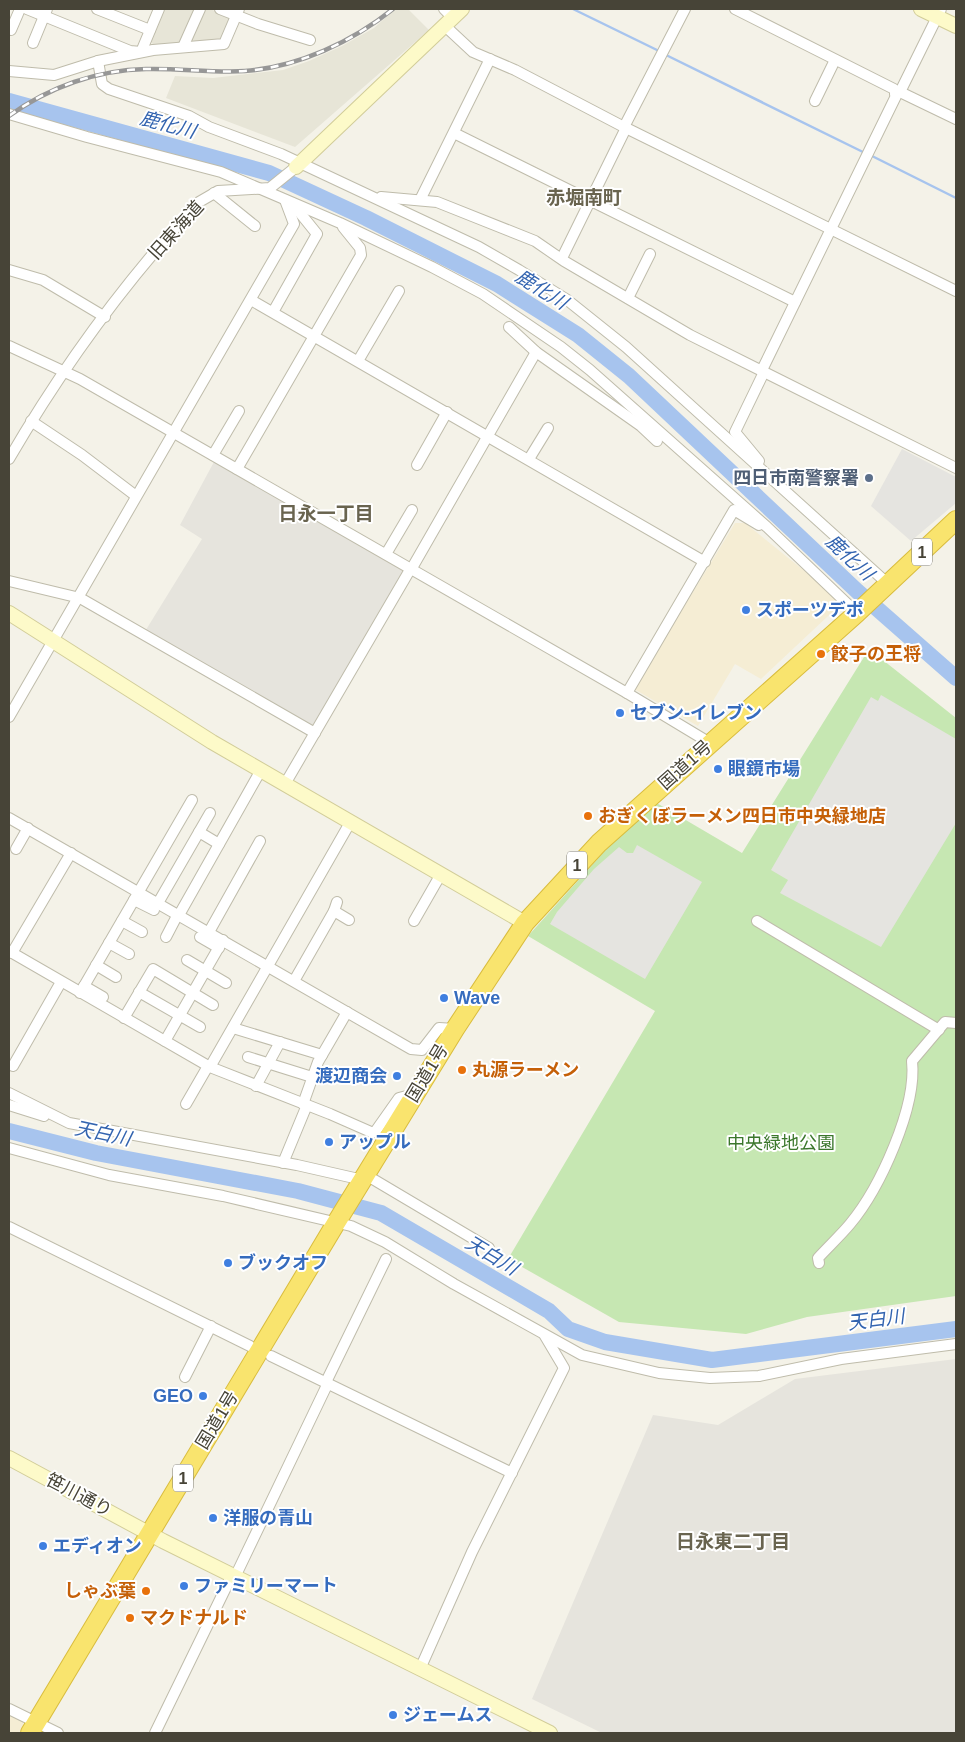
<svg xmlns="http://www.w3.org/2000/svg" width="965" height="1742" font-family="Helvetica,'Noto Sans JP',sans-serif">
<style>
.residential{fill:#e7e5d7}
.commercial{fill:#f5edd4}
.industrial{fill:#e6e4dd}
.green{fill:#c6e7b2}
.parking{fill:#e5e4e0}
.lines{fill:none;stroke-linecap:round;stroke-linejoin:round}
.stream{stroke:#a7c4ee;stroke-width:2.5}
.river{stroke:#a7c4ee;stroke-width:16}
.street-casing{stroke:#bfbcab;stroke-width:12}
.secondary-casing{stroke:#d2cd99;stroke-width:16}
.highway-casing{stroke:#d9bc3d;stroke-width:20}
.street{stroke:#fff;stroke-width:10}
.secondary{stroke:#fdfac9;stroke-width:14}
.highway{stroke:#f9e46e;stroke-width:18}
.rail-casing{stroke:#979797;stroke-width:4.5}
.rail{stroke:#fff;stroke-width:2.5;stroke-dasharray:8;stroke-linecap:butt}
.service-dot{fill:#5c6f8a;stroke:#fff;stroke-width:2}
.shop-dot{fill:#3f7fe0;stroke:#fff;stroke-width:2}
.food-dot{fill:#e8710a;stroke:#fff;stroke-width:2}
.labels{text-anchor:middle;stroke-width:4;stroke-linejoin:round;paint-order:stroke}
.shield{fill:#fff;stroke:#7e7c73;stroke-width:1}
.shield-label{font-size:16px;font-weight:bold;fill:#474437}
.street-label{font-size:18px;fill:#474437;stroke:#fff}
.service-label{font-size:18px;font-weight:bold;fill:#4e5e75;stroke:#fff;text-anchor:end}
.shop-label{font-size:18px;font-weight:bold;fill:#366cbe;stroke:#fff;text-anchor:start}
.food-label{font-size:18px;font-weight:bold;fill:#c56008;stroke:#fff;text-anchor:start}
.park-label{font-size:18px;fill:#3b772c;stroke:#fff}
.water-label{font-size:19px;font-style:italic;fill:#3364b0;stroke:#fff}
.neighbourhood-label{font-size:19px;font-weight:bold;fill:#69644f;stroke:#fff}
</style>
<rect width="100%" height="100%" fill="#f4f2e8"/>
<!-- residential -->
<g class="residential">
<polygon points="164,9 210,9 228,16 230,22 223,38 219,40 154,46 150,40"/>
<polygon points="395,9 408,9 429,30 295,147 166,98 175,76 213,78 283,70 309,61 342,46 374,28"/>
</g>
<!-- commercial -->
<g class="commercial">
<polygon points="735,523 745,523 843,602 761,679 735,664 698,726 634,689"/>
<polygon points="9,1714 23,1721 23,1726 19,1733 9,1733"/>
</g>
<!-- industrial -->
<g class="industrial">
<polygon points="215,460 405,572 314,729 144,633 202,539 180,525"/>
<polygon points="956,1359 956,1733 602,1733 532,1699 653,1415 718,1425 795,1379"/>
</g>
<!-- green -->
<polygon class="green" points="869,649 956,718 956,1296 807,1317 746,1334 619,1322 508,1259 655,1011 528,936 631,822 655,802 742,853"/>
<!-- parking -->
<g class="parking">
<polygon points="902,449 956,477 956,503 911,541 871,506"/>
<polygon points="881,695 956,739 956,823 881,947 780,893 788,880 771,870 871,697 878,701"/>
<polygon points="637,845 702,882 645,979 550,924 557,912 594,869 619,847 627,853 633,853"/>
</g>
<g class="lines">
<!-- stream -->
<g class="stream">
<polyline points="573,9 659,51"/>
<polyline points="664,54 865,153"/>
<polyline points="870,155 956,198"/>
</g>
<!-- river -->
<g class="river">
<polyline points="9,101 269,173 366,218 497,284 578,335 629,376 857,591 956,678"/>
<polyline points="9,1131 96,1153 298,1191 381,1213 549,1311 568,1329 605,1342 712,1360 956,1329"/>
</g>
<defs>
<g id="street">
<polyline points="27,9 130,51 141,52 159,9"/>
<polyline points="97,9 150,30"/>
<polyline points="220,9 258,24 310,40"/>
<polyline points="444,9 452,17"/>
<polyline points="735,9 894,89 896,96 762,370"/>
<polyline points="444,25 473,52 515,70 624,127 956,291"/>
<polyline points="11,30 20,9"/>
<polyline points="33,43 47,9"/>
<polyline points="183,47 200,9"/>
<polyline points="98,61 153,50 224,44 239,9"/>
<polyline points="9,71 54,75 98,61 102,84 109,89 189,116 209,127 281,154 479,247 519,270 566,299 626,347 887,583"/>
<polyline points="900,92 956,119"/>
<polyline points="895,94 900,92 941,9"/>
<polyline points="815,101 835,60"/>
<polyline points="9,114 87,137 221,172 340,223 432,267 483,294 561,347 590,370 767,527 857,613"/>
<polyline points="624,127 685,9"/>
<polyline points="454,133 795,302"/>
<polyline points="214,193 255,226"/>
<polyline points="381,197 437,202 535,241 564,261 690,335 956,468"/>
<polyline points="420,200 490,59"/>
<polyline points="562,258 626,128"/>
<polyline points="9,270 43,280 105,317"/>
<polyline points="628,298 650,254"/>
<polyline points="251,300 705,562"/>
<polyline points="273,312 317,234 292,203"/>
<polyline points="509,327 536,352 641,426 657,441"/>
<polyline points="9,346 80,379 627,693 710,743"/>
<polyline points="358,361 399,291"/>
<polyline points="31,421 82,455 136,496"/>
<polyline points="213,455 239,411"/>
<path d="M 9,459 C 62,368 127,279 199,202 L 218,191 L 270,188 L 296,167"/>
<polyline points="529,459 548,428"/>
<polyline points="759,461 735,432 764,372"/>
<polyline points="417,465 447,412"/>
<polyline points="237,469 361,255 360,248 343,227"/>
<polyline points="386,554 412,510"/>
<polyline points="412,568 536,352"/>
<polyline points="9,581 80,598 315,733"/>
<polyline points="627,693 734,510 759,525"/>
<polyline points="9,717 294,224 285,200"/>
<polyline points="285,784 411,568"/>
<polyline points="9,818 411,1049 422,1050 439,1028 455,1029"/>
<polyline points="199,832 219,844"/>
<polyline points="16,849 28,828"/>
<polyline points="134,900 154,910"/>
<polyline points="337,902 334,911 349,920"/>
<polyline points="158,903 210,813"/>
<polyline points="179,915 261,770"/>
<polyline points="122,921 142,932"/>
<polyline points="414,921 441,874"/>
<polyline points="757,921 939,1030"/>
<polyline points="209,932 260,841"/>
<polyline points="166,937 178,914"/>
<polyline points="200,937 219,948"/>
<polyline points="109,943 129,954"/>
<polyline points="9,951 210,1067 330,1114 371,1132 375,1132 399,1098 414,1094"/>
<polyline points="12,953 71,853"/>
<polyline points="187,960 226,983"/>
<polyline points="96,965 116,977"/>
<polyline points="294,981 334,911"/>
<polyline points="84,986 103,997"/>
<polyline points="139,992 200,1027"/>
<polyline points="80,993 192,800"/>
<polyline points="124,1018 153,969 213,1005"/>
<polyline points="233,1028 322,1055"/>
<polyline points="165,1041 223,940"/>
<polyline points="248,1057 312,1077"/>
<polyline points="13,1066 61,982"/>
<polyline points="210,1067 351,821"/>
<polyline points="256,1086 280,1042"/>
<polyline points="9,1093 69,1123 297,1165 363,1180"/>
<polyline points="186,1104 208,1066"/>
<polyline points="303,1104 318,1062 347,1012"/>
<polyline points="9,1105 44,1116"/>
<polyline points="9,1148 109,1175 223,1196 351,1226 385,1242 454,1284 582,1355 659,1373 710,1378 759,1376 841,1359 956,1344"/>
<polyline points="283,1163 307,1105"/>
<polyline points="366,1175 489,1248"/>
<polyline points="9,1227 250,1346"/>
<path d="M 819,1263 L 818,1258 C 828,1247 840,1236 850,1224 C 880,1188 917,1107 912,1061 L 945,1022 L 956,1023"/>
<polyline points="271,1356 512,1473"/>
<polyline points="185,1377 211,1326"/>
<polyline points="326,1382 386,1259"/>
<polyline points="235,1577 328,1383"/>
<polyline points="420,1669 472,1552 564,1368 545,1336"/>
<polyline points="9,1709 58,1733"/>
<polyline points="155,1733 232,1575"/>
</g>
<g id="secondary">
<polyline points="921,9 956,26"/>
<polyline points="296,167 462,9"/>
<polyline points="9,613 212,742 525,923"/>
<polyline points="9,1458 163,1541 550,1733"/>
</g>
<polyline id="highway" points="30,1733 336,1223 455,1029 525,923 599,843 857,613 956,520"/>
</defs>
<!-- street casing -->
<use href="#street" class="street-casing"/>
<!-- secondary casing -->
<use href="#secondary" class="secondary-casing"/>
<!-- highway casing -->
<use href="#highway" class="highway-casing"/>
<!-- street -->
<use href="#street" class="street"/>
<!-- secondary -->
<use href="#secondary" class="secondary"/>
<!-- highway -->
<use href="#highway" class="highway"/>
<defs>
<path id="rail" d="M 9,116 C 49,87 97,70 146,69 C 179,68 212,73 245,71 C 298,67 352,42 393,9"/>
</defs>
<!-- rail casing -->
<use href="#rail" class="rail-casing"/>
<!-- rail -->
<use href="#rail" class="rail"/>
</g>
<!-- markers -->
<circle class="service-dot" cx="869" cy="478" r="5"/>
<g class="shop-dot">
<circle cx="746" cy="610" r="5"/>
<circle cx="620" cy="713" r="5"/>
<circle cx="718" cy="769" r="5"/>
<circle cx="444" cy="998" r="5"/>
<circle cx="397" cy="1076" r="5"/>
<circle cx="329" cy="1142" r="5"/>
<circle cx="228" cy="1263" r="5"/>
<circle cx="203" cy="1396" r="5"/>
<circle cx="213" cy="1518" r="5"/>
<circle cx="43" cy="1546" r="5"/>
<circle cx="184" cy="1586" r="5"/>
<circle cx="393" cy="1715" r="5"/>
</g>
<g class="food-dot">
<circle cx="821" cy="654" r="5"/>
<circle cx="588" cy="816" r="5"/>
<circle cx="462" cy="1070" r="5"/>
<circle cx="146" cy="1591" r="5"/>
<circle cx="130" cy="1618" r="5"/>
</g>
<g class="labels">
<!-- shield labels -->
<g class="shield">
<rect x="912" y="538.5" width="20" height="27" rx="4"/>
<rect x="567" y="851.5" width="20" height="27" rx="4"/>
<rect x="173" y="1464.5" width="20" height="27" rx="4"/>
</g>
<g class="shield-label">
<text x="922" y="558">1</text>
<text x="577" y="871">1</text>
<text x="183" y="1484">1</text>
</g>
<!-- street labels -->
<g class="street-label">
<text transform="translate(176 230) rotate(-48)" y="6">旧東海道</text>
<text transform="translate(685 765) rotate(-42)" y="6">国道1号</text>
<text transform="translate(427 1073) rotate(-59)" y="6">国道1号</text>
<text transform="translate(217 1420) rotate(-59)" y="6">国道1号</text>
<text transform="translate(79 1495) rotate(28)" y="6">笹川通り</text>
</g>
<!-- service labels -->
<g class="service-label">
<text x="859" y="484">四日市南警察署</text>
</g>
<!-- shop labels -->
<g class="shop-label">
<text x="756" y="616">スポーツデポ</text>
<text x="630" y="719">セブン-イレブン</text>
<text x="728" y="775">眼鏡市場</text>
<text x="454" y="1004">Wave</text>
<text x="387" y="1082" text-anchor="end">渡辺商会</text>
<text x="339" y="1148">アップル</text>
<text x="238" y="1269">ブックオフ</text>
<text x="193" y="1402" text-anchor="end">GEO</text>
<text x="223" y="1524">洋服の青山</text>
<text x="53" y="1552">エディオン</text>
<text x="194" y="1592">ファミリーマート</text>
<text x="403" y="1721">ジェームス</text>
</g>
<!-- food labels -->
<g class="food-label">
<text x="831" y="660">餃子の王将</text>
<text x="598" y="822">おぎくぼラーメン四日市中央緑地店</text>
<text x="472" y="1076">丸源ラーメン</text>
<text x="136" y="1597" text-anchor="end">しゃぶ葉</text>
<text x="140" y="1624">マクドナルド</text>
</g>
<!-- park labels -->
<g class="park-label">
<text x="781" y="1149">中央緑地公園</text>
</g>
<!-- water labels -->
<g class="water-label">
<text transform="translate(168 124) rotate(15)" y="7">鹿化川</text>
<text transform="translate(542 289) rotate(32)" y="7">鹿化川</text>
<text transform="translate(850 557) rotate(43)" y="7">鹿化川</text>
<text transform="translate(103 1133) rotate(12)" y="7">天白川</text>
<text transform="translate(492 1255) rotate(31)" y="7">天白川</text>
<text transform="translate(876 1319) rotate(-7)" y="7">天白川</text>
</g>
<!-- neighbourhood labels -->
<g class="neighbourhood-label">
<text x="584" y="204">赤堀南町</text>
<text x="326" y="520">日永一丁目</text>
<text x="733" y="1548">日永東二丁目</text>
</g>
</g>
<!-- border -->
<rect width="965" height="1742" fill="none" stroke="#474437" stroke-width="20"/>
</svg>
